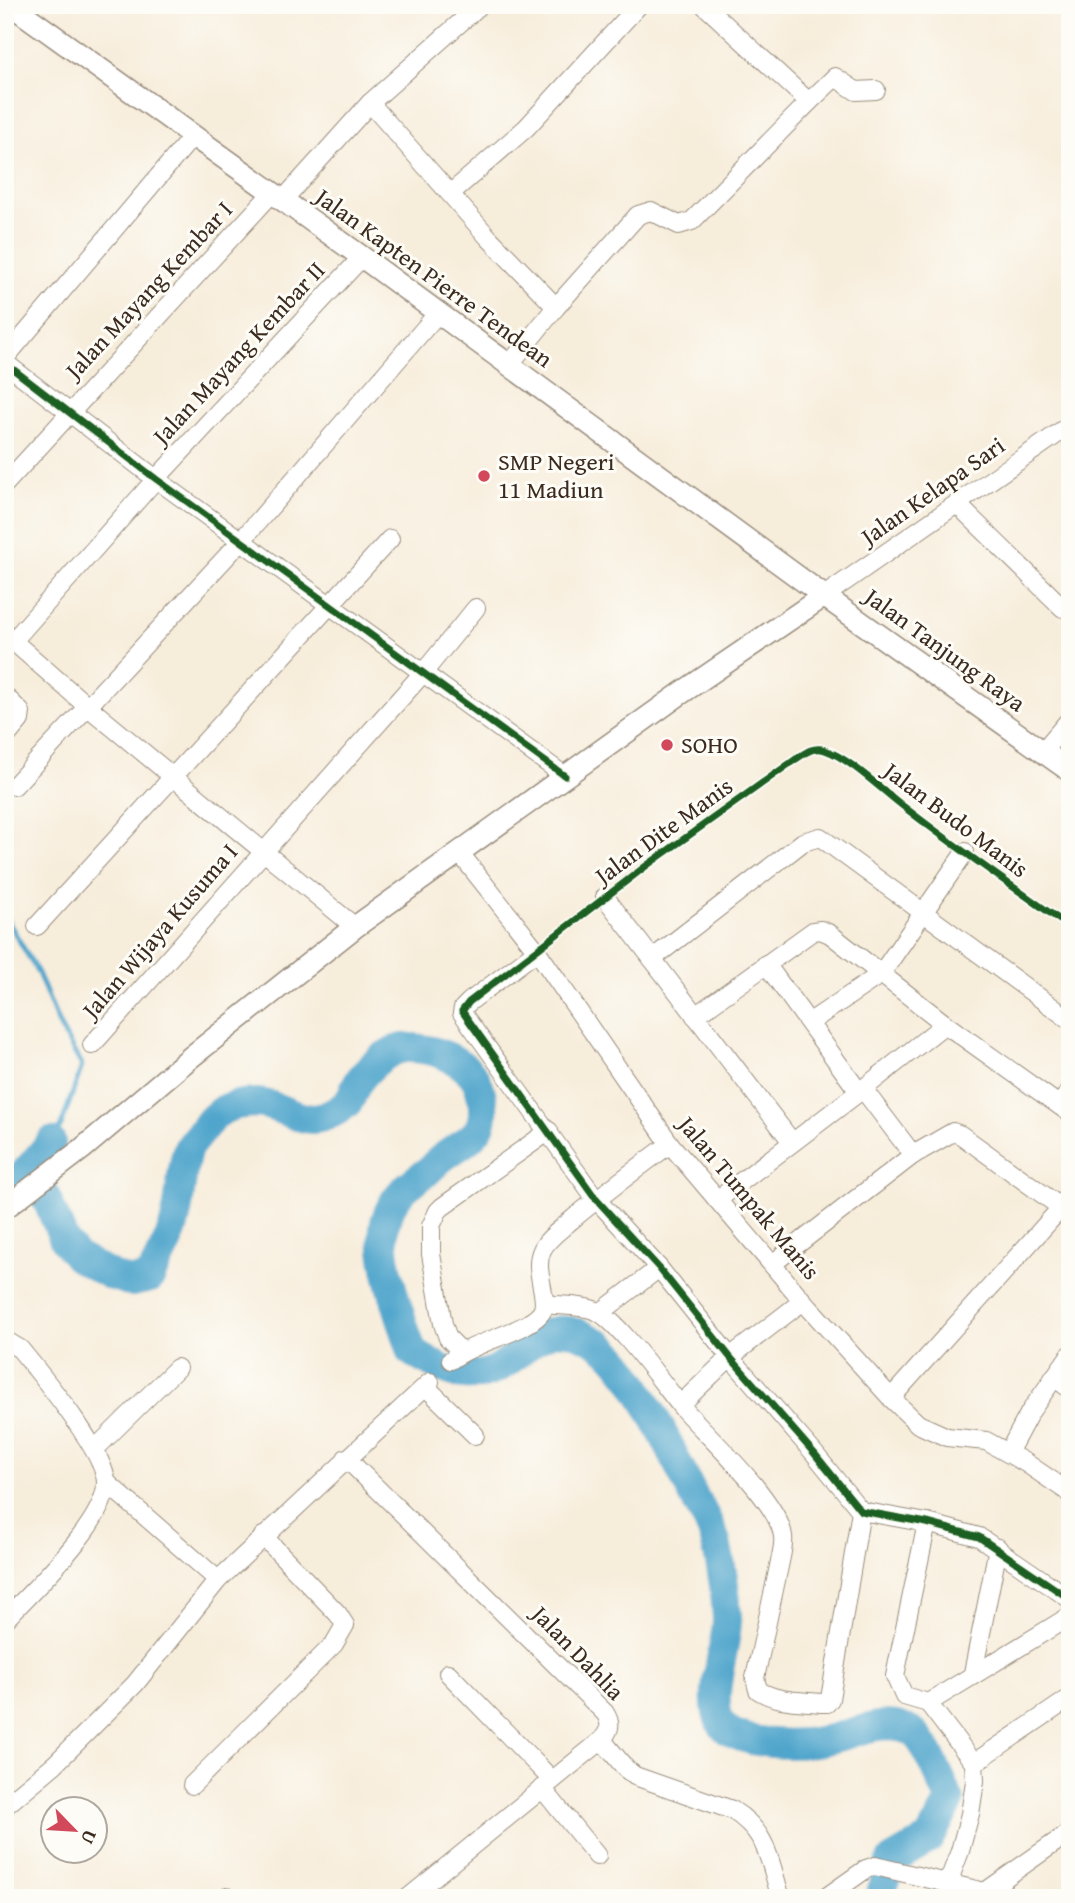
<svg xmlns="http://www.w3.org/2000/svg" width="1075" height="1903" font-family="'Gentium Book Plus',serif">
<style>
.lines{fill:none;stroke-linecap:round;stroke-linejoin:round}
.stream{stroke:#50a5cc;stroke-width:5}
.river{stroke:#50a5cc;stroke-width:30}
.minor-casing{stroke:#998c7c;stroke-width:20}
.major-casing{stroke:#998c7c;stroke-width:24}
.minor{stroke:#fff;stroke-width:18}
.major{stroke:#fff;stroke-width:21}
.cycleway-casing{stroke:#fdfcf7;stroke-width:11}
.cycleway{stroke:#1b5e20;stroke-width:7}
.poi-dot{fill:#d1495b;stroke:#fdfcf7;stroke-width:2.5}
.labels{text-anchor:middle;stroke-width:6;stroke-linejoin:round;paint-order:stroke}
.street-label{font-size:24px;fill:#3b2a1e;stroke:#fdfcf7}
.poi-label{font-size:24px;fill:#3b2a1e;stroke:#fdfcf7;text-anchor:start}
</style>
<rect width="100%" height="100%" fill="#fdfcf7"/>
<filter id="ink" filterUnits="userSpaceOnUse"><feTurbulence type="fractalNoise" baseFrequency=".0143" numOctaves="2"/><feDisplacementMap in="SourceGraphic" scale="14" xChannelSelector="R" yChannelSelector="G"/><feConvolveMatrix kernelMatrix="1 2 1 2 8 2 1 2 1" color-interpolation-filters="sRGB"/></filter>
<filter id="wash" filterUnits="userSpaceOnUse"><feTurbulence type="fractalNoise" baseFrequency=".00686" numOctaves="4" result="noise"/><feDisplacementMap in="SourceGraphic" scale="28" xChannelSelector="R" yChannelSelector="G"/><feGaussianBlur stdDeviation="1.57" result="paint"/><feColorMatrix in="noise" values="0 0 0 0 0 0 0 0 0 0 0 0 0 0 0 0 0 1.4 0 .05"/><feComposite in="paint" operator="in"/></filter>
<g filter="url(#wash)">
<rect width="100%" height="100%" fill="#f7eddb"/>
<g class="lines">
<!-- stream -->
<polyline class="stream" points="5,916 38,973 60,1027 82,1066 61,1126 51,1142"/>
<!-- river -->
<path class="river" d="M 51,1142 L 24,1174 L 41,1186 L 65,1242 L 77,1257 L 112,1276 L 132,1282 L 150,1278 C 157,1261 169,1243 174,1225 C 181,1201 180,1175 187,1151 C 189,1145 195,1139 199,1134 C 217,1110 226,1104 256,1103 C 274,1103 292,1118 312,1119 C 324,1119 341,1110 349,1101 C 353,1095 354,1087 358,1082 C 368,1068 387,1050 404,1048 C 428,1047 451,1055 468,1070 C 476,1077 480,1087 482,1098 C 489,1135 467,1139 442,1158 C 437,1162 432,1167 427,1172 C 407,1186 394,1194 386,1219 C 375,1252 402,1318 412,1352 C 429,1362 445,1373 465,1375 C 524,1381 531,1298 601,1345 C 635,1367 673,1455 692,1493 C 699,1507 711,1524 715,1540 C 721,1563 726,1595 727,1618 C 728,1645 706,1699 721,1723 C 728,1734 741,1737 752,1740 C 777,1745 801,1745 826,1740 C 854,1735 884,1715 912,1732 C 926,1741 943,1784 950,1801 L 929,1839 L 891,1861 L 882,1890 L 883,1898"/>
</g>
</g>
<g filter="url(#ink)">
<g class="lines">
<defs>
<g id="minor">
<polyline points="809,102 835,77 856,91 876,90"/>
<polyline points="370,103 488,237 556,307"/>
<polyline points="451,193 526,128 639,5"/>
<polyline points="283,200 370,103 480,5"/>
<polyline points="5,358 192,137"/>
<polyline points="5,363 156,479 565,776"/>
<polyline points="509,365 556,307 638,215 651,211 679,225 692,221 809,102 704,5"/>
<polyline points="5,484 272,193"/>
<polyline points="958,505 1063,608"/>
<polyline points="824,596 1070,425"/>
<polyline points="6,635 87,706 355,927"/>
<polyline points="13,641 156,479 362,257"/>
<polyline points="5,696 21,712 20,720 5,738"/>
<polyline points="1043,751 1070,719"/>
<polyline points="14,786 241,541 438,313"/>
<polyline points="459,852 537,951 670,1144 803,1301 891,1398 918,1424 947,1437 986,1441 1026,1463 1070,1493"/>
<polyline points="605,897 792,1142"/>
<polyline points="37,926 390,539"/>
<polyline points="537,951 469,1002 463,1008 462,1013 596,1199 659,1268 730,1357 814,1453 861,1511 927,1523 979,1537 1070,1599"/>
<polyline points="652,959 803,842 820,837 1070,1020"/>
<polyline points="766,964 859,1092"/>
<polyline points="695,1016 813,931 821,930 830,934 945,1024 1070,1113"/>
<polyline points="810,1022 881,974 965,852"/>
<polyline points="92,1045 423,673 476,608"/>
<polyline points="863,1089 913,1155"/>
<polyline points="1059,1105 1070,1091"/>
<polyline points="717,1200 863,1089 945,1024"/>
<polyline points="772,1264 913,1155 953,1132 961,1135 1070,1214"/>
<path d="M 803,1301 L 730,1357 L 680,1405 C 705,1434 778,1500 783,1536 C 784,1543 782,1551 781,1557 L 755,1678 L 758,1690 C 776,1702 801,1701 821,1703 L 827,1703 L 830,1699 L 861,1511"/>
<path d="M 544,1304 C 560,1306 579,1305 594,1310 C 616,1317 664,1386 682,1407"/>
<polyline points="600,1313 659,1268"/>
<path d="M 5,1340 L 20,1349 C 41,1375 106,1452 106,1483 C 106,1523 32,1590 5,1620"/>
<polyline points="462,1352 448,1338 443,1324 431,1254 431,1226 438,1211 442,1207 549,1131"/>
<path d="M 451,1360 C 475,1341 525,1333 541,1313 C 551,1300 532,1271 542,1250 C 547,1239 559,1231 568,1223 C 601,1195 635,1170 670,1144"/>
<polyline points="1054,1377 1070,1389"/>
<polyline points="426,1387 475,1435"/>
<polyline points="891,1398 1060,1209"/>
<polyline points="95,1449 177,1368"/>
<polyline points="1008,1453 1030,1412 1070,1355"/>
<path d="M 346,1458 L 605,1713 C 612,1724 610,1730 602,1740 L 408,1898"/>
<polyline points="106,1482 218,1580"/>
<polyline points="927,1523 895,1676 904,1696 928,1703 974,1763 975,1781 970,1814 960,1851 948,1883"/>
<polyline points="448,1673 552,1780"/>
<polyline points="973,1673 998,1548"/>
<polyline points="928,1703 1070,1616"/>
<path d="M 602,1740 L 626,1769 L 635,1776 L 732,1810 C 768,1832 769,1860 781,1898"/>
<polyline points="974,1763 1070,1698"/>
<polyline points="192,1785 334,1644 345,1625 338,1614 263,1536"/>
<polyline points="542,1788 597,1856"/>
<polyline points="5,1806 55,1764 135,1684 218,1580 430,1382"/>
<polyline points="226,1898 227,1897"/>
<polyline points="825,1898 866,1869 875,1866 985,1892 1070,1832"/>
</g>
<g id="major">
<polyline points="11,5 362,257 824,596 1070,771"/>
<polyline points="5,1208 82,1149 191,1057 355,927 680,694 824,596"/>
</g>
</defs>
<!-- minor casing -->
<use href="#minor" class="minor-casing"/>
<!-- major casing -->
<use href="#major" class="major-casing"/>
<!-- minor -->
<use href="#minor" class="minor"/>
<!-- major -->
<use href="#major" class="major"/>
<defs>
<g id="cycleway">
<polyline points="5,363 156,479 565,776"/>
<path d="M 1070,927 C 1016,889 961,851 908,810 C 885,793 851,759 825,750 C 813,746 805,753 796,759 L 646,866 L 469,1002 L 462,1011 L 596,1199 L 659,1268 L 730,1357 L 814,1453 L 861,1511 L 927,1523 L 979,1537 L 1070,1599"/>
</g>
</defs>
<!-- cycleway casing -->
<use href="#cycleway" class="cycleway-casing"/>
<!-- cycleway -->
<use href="#cycleway" class="cycleway"/>
</g>
</g>
<!-- markers -->
<g class="poi-dot">
<circle cx="484" cy="476" r="7"/>
<circle cx="667" cy="745" r="7"/>
</g>
<g class="labels">
<!-- street labels -->
<g class="street-label">
<text transform="translate(434 278) rotate(36)" y="8">Jalan Kapten Pierre Tendean</text>
<text transform="translate(149 290) rotate(-47)" y="8">Jalan Mayang Kembar I</text>
<text transform="translate(239 353) rotate(-47)" y="8">Jalan Mayang Kembar II</text>
<text transform="translate(933 491) rotate(-35)" y="8">Jalan Kelapa Sari</text>
<text transform="translate(945 650) rotate(36)" y="8">Jalan Tanjung Raya</text>
<text transform="translate(956 820) rotate(37)" y="8">Jalan Budo Manis</text>
<text transform="translate(664 831) rotate(-36)" y="8">Jalan Dite Manis</text>
<text transform="translate(160 931) rotate(-49)" y="8">Jalan Wijaya Kusuma I</text>
<text transform="translate(749 1198) rotate(50)" y="8">Jalan Tumpak Manis</text>
<text transform="translate(578 1653) rotate(46)" y="8">Jalan Dahlia</text>
</g>
<!-- poi labels -->
<g class="poi-label">
<text x="498" y="470">SMP Negeri<tspan x="498" dy="28">11 Madiun</tspan></text>
<text x="681" y="753">SOHO</text>
</g>
</g>
<!-- margin -->
<rect width="1075" height="1903" fill="none" stroke="#fdfcf7" stroke-width="28"/>
<!-- north arrow -->
<g transform="translate(74 1830) rotate(115)"><circle r="33" fill="#fdfcf7" stroke="#afa8a0" stroke-width="2"/>
<path d="M0-5L12 26L0 18L-12 26Z" fill="#d1495b"/>
<text y="-10" font-size="19" font-weight="bold" text-anchor="middle" fill="#3b2a1e">U</text>
</g>
</svg>
